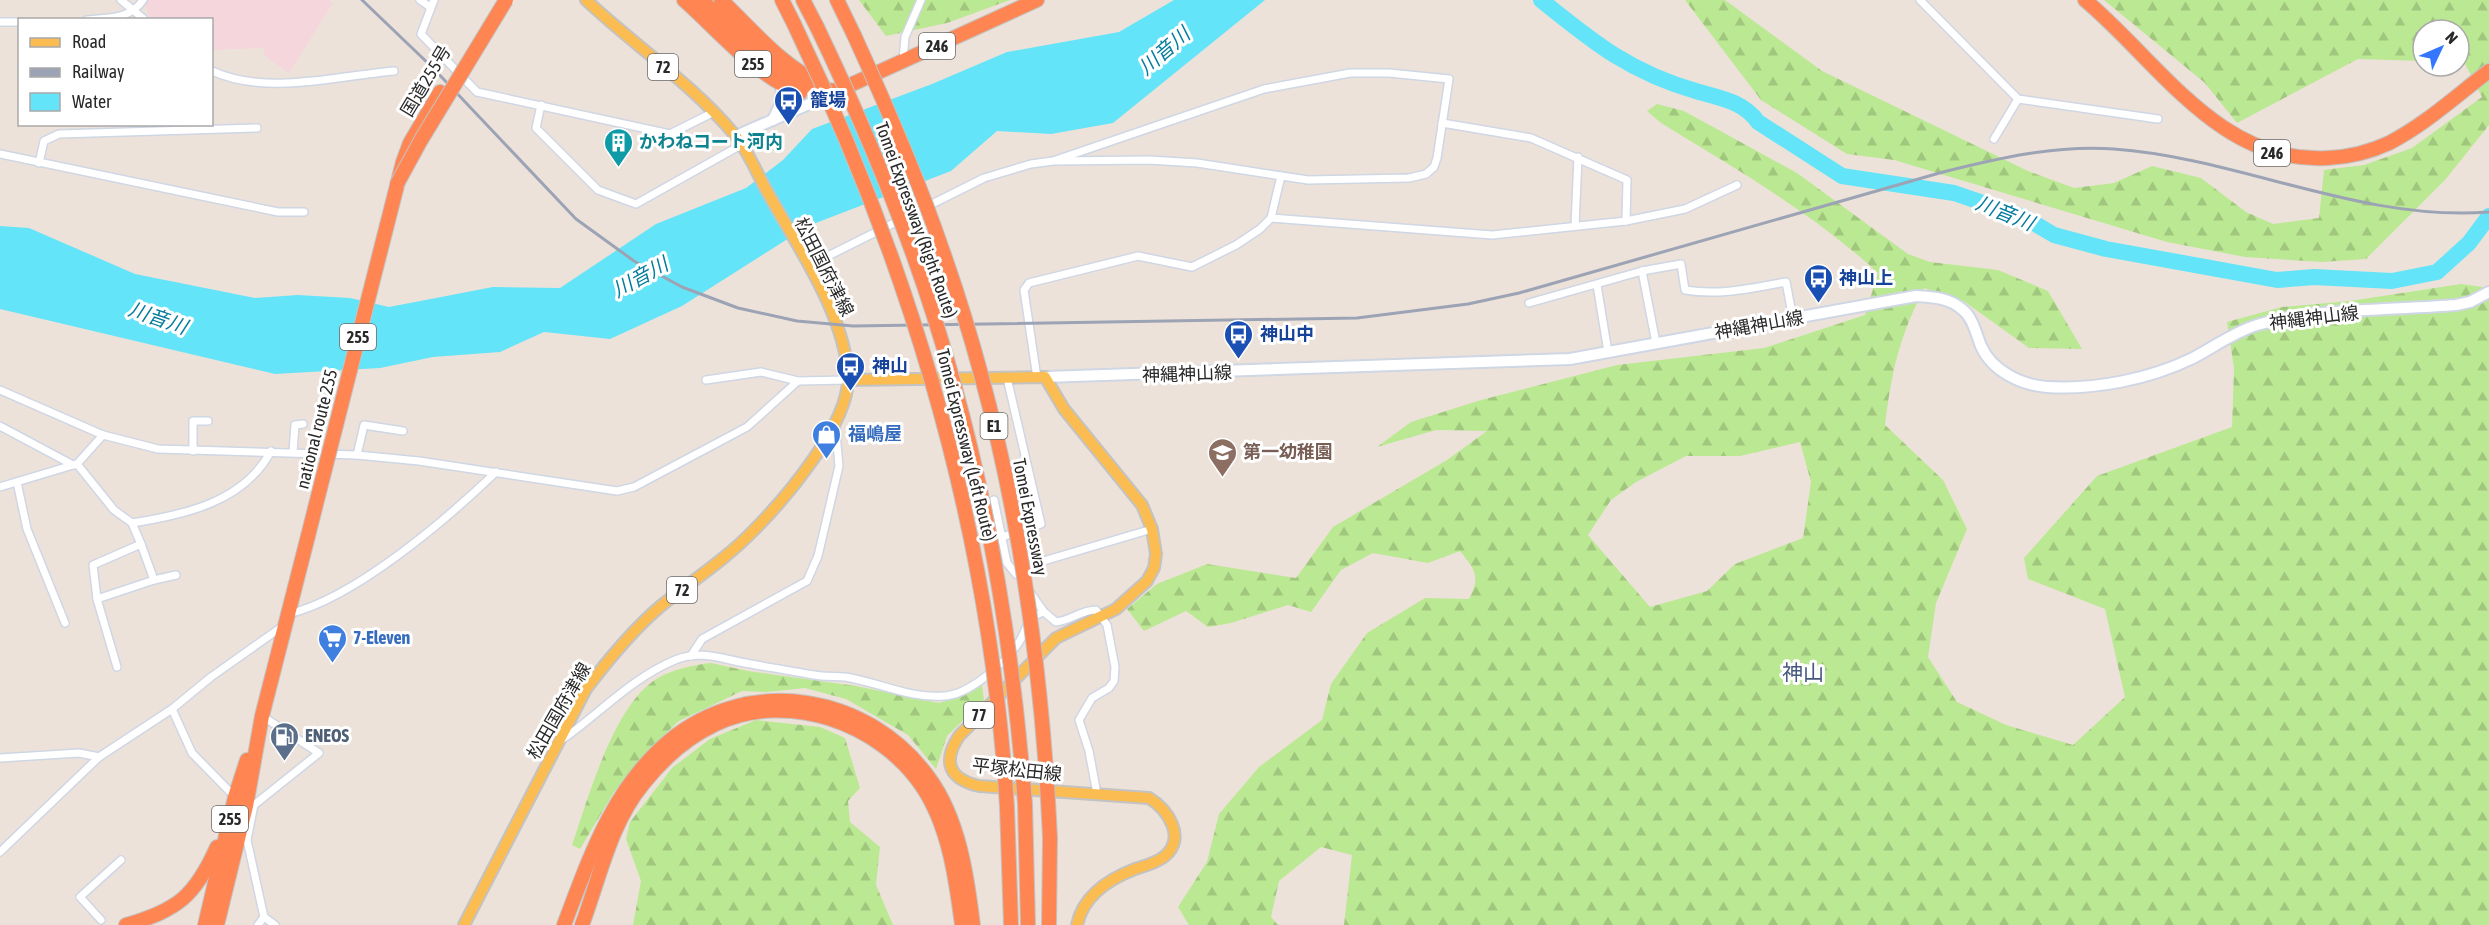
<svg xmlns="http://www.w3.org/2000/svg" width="2489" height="925" font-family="'Asap Condensed','Noto Sans JP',sans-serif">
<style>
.medical{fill:#f5d6dc}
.forest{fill:url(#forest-firs);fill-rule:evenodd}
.water{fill:#64e4f8}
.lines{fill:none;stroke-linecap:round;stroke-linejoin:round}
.river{stroke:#64e4f8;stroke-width:16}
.street-casing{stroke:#cfd6e4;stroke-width:10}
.secondary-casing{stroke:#cfd6e4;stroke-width:14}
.primary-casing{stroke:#c3c3c3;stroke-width:14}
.highway-casing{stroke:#c3c3c3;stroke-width:16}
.street{stroke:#fff;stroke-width:7}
.secondary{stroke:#fff;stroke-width:10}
.primary{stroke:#fbbc51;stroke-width:10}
.highway{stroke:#ff8653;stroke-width:14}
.rail{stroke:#9ca3b5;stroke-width:3}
.highway-bridge-casing{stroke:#c3c3c3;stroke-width:16;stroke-linecap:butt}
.highway-bridge{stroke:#ff8653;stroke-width:14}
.labels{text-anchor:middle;stroke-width:6;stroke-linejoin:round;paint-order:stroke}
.shield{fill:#fff;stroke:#696969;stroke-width:1.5}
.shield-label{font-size:16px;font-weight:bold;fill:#292929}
.street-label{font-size:18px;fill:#292929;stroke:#fff}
.transit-label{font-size:18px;font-weight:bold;fill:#164399;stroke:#fff;text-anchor:start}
.culture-label{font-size:18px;font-weight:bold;fill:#0d838f;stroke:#fff;text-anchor:start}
.shop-label{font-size:18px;font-weight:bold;fill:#366cbe;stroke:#fff;text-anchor:start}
.education-label{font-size:18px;font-weight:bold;fill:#785e54;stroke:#fff;text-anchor:start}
.service-label{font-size:18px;font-weight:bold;fill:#4e5e75;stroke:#fff;text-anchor:start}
.water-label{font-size:20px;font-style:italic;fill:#047c9d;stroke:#fff}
.quarter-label{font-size:21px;fill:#46587d;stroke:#fff}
</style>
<defs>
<pattern id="forest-firs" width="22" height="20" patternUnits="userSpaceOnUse" patternTransform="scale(1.5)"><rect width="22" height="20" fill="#bbe892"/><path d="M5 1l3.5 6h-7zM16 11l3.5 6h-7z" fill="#a1c77e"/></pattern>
</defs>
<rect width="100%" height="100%" fill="#ede2da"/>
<!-- medical -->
<polygon class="medical" points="148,0 330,0 333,3 289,73 265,56 263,48 212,50 212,20 151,19 145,6"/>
<!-- forest -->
<g class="forest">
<polygon points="859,0 1010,0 947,23 886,36"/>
<polygon points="1685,0 1725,0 1822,71 2028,171 2074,188 2114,183 2152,166 2201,178 2246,212 2273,224 2319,218 2324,170 2364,165 2412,148 2482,97 2464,62 2459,62 2459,30 2423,30 2423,61 2358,59 2237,123 2205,83 2104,0 2489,0 2489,125 2445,180 2366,259 2322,262 2245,257 2167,242 1894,160 1847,154 1761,100"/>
<path d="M 1657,104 L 1684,111 L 1797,173 L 1908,254 L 1930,262 L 1998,270 L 2048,291 L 2082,349 L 2029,348 L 1965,302 L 1924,288 C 1899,339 1892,369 1885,425 L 1943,480 L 1967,529 L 1936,603 L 1928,657 L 1957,702 L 2006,725 L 2073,745 L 2125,697 L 2105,609 L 2028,579 L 2024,558 L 2097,476 L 2232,427 L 2234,368 L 2227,322 L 2282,307 L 2350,301 L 2461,284 L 2489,288 L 2489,925 L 1344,925 L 1352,855 L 1321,847 L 1279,881 L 1271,917 L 1278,925 L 1189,925 L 1178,907 L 1207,862 L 1219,814 L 1259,767 L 1322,720 L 1331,684 L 1367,633 L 1425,598 L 1469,599 C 1481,576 1475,570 1460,551 L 1428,563 L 1373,553 L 1341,570 L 1311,612 L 1288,605 L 1231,623 L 1208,627 L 1186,611 L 1144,631 L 1127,609 L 1157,584 L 1207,564 L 1296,578 L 1333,527 L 1447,460 L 1487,431 L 1436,430 L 1377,447 L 1411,422 L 1481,400 L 1617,365 L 1764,348 L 1865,315 L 1878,273 C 1813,213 1736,169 1661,123 L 1647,111 ZM 1800,442 L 1811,482 L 1803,538 L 1735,564 L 1707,591 L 1650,607 L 1588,535 L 1611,500 L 1636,482 L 1686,456 L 1740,456 Z"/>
<path d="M 711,663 L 748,671 L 856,686 L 939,703 L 970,693 L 982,685 L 984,700 L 947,736 L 936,769 L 908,735 L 846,699 L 805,688 L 767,692 L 742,691 L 679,721 L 651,747 L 614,792 L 580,849 L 572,845 C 588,799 614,703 658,678 C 674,669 693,665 711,663 Z"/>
<polygon points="756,720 820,727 845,738 860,788 848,801 850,822 880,847 876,885 893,925 633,925 641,881 626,839 630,822 672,768 710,739"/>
</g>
<!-- water -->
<polygon class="water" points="1174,0 1265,0 1113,123 1051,134 997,131 951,171 808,226 682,306 610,339 544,332 500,352 433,357 380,368 275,374 0,309 0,226 29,228 135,274 255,298 298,295 350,298 389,307 493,287 560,288 656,224 746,188 783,160 812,129 932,84 1007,52 1119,32"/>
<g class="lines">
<!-- river -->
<path class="river" d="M 1541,0 C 1594,43 1631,73 1699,92 C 1721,98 1744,102 1758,122 L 1842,176 L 1954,193 L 2024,217 L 2054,235 L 2106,249 L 2277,280 L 2314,277 L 2392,281 L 2437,272 L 2469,243 L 2489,216"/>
<defs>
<g id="street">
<polyline points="121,0 145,20"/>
<polyline points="420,0 430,7"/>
<polyline points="434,0 421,34 477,92 670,134 714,112"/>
<polyline points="1920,0 2018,99 2158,119"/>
<path d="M 87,20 C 108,18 131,19 143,0"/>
<polyline points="0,22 20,22"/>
<polyline points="903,60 905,37 921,0"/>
<path d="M 212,71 C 267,96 336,76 394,71"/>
<polyline points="541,105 536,128 598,190 636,204 741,145"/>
<polyline points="1442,123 1531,138 1627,180 1626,221"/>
<polyline points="1994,139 2018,99"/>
<polyline points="0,154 278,212 304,212"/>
<polyline points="39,163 44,141 59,134 257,128"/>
<polyline points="1271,218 1492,235 1626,221 1685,209 1737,185"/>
<polyline points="1575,226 1578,157"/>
<polyline points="808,266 984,178 1031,164 1053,161 1149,160 1197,163 1308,180 1409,178 1426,174 1434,167 1437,158 1449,79 1389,73 1350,73 1264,89 1053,161"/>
<polyline points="1642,271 1656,343"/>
<polyline points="1597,285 1608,352"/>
<path d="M 1529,303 L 1642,271 L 1681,264 L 1685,290 C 1719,296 1752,288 1786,282 L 1793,319"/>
<polyline points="1037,378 1024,290 1029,283 1138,256 1192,267 1236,245 1260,229 1271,218 1281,176"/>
<polyline points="706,380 761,372 798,381"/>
<polyline points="0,390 103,435 158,449 357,455 419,461 617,491 634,487 747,427 798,381 848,380"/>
<path d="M 0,426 L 73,465 L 77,464 L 114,510 L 132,523 C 184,515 244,502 271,451"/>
<polyline points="193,451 193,421 208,421"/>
<polyline points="293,452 295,425 303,424"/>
<polyline points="357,455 364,425 403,431"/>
<polyline points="77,464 103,435"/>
<polyline points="17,482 27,529 65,623"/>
<polyline points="0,487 73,465"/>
<polyline points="994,500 1007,563 1016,574"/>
<polyline points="1002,537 1041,524 1007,378"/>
<polyline points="1013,570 1152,529"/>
<polyline points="154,580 176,575"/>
<polyline points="1030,592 1044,612"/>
<polyline points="97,599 154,580 141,544"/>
<path d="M 288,614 C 354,599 447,519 496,472"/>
<polyline points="691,656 702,639 807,581 818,556 839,466 835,423"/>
<polyline points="117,667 97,599 93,565 141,544 132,523"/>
<polyline points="172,709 192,753 235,797"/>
<path d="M 563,739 C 600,713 632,678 675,660 C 702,649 724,660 751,664 C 772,668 792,671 814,675 C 824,677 835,676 845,677 C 878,682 910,699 944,696 C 968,695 1003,665 1017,645 C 1028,631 1024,618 1044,612 L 1056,622 C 1070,621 1081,610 1096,610 L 1107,625 L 1115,667 L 1114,681 L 1109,688 L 1092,698 L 1079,720 L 1089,751 L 1097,794"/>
<polyline points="0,758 79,753 99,757"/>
<polyline points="254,805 247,840 264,917 275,925"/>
<polyline points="246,806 254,805 319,753 262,716"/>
<polyline points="0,852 99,757 172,709 211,677 283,626"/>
<polyline points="101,920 80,897 121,860"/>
<polyline points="258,925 264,917"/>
</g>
<g id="secondary">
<polyline points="773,120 782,101 781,78"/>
<polyline points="736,136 832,94"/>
<path d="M 1045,377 L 1570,359 L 1916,296 C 1934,297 1950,298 1963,310 C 1973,318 1976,334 1981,346 C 1992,371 2021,385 2047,387 C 2095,390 2150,379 2193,358 C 2214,347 2234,332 2257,325 C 2314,308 2395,310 2456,305 L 2470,302 L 2489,292"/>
</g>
<g id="primary">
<path d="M 848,380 L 1045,377 L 1064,409 L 1142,505 L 1152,529 L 1156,554 L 1154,568 L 1147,581 L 1116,609 L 1056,638 L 959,736 C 942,762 949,779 979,786 L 1149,798 C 1167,809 1187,837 1165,856 C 1158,862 1145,866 1135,869 C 1109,879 1083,896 1077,925"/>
<path d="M 464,925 L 586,689 C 608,660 633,629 662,605 C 692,581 726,559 753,531 C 785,499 848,425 848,379 C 847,317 797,246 768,193 C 757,174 748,150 734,134 C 691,83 634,45 586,0"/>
</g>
<g id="highway">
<path d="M 684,0 C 720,32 755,75 800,93"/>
<polyline points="701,0 794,82 810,88 837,91 1037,0"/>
<path d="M 721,0 C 751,28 783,68 822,84"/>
<polyline points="782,0 794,24"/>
<polyline points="803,0 817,27"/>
<polyline points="837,0 854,35"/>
<path d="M 2085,0 C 2159,62 2220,165 2328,158 C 2349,157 2370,152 2389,143 C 2426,124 2457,95 2489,71"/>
<polyline points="330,449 403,162 410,143 440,92"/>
<polyline points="1025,804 1028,925"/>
<polyline points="1007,807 1011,925"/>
<path d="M 126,925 C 178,910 195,896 217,847"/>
<polyline points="205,925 235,797 247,760"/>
<polyline points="217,925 246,806 262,716 308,536"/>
<path d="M 564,925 C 589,859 612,789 669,741 C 750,674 869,694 929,778 C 959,819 967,876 973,925"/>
<path d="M 582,925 C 600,877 610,824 643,784 C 662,760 688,737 716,724 C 788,690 879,723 922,786 C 949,826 956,879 962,925"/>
<polyline points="1049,925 1050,838"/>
</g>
</defs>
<!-- street casing -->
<use href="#street" class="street-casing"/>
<!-- secondary casing -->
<use href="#secondary" class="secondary-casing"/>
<!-- primary casing -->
<use href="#primary" class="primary-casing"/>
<!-- highway casing -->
<use href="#highway" class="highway-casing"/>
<!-- street -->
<use href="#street" class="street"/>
<!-- secondary -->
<use href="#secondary" class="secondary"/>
<!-- primary -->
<use href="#primary" class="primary"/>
<!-- highway -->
<use href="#highway" class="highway"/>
<!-- rail -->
<path class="rail" d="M 362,0 L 433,68 L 576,219 L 634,261 L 682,287 L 738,308 L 797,321 L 853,326 L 1357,318 L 1468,304 L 1519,293 L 1943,172 C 1999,158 2055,145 2114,149 C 2240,158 2360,222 2489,212"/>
<defs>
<g id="highway-bridge">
<path d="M 794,24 C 912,270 990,534 1007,807"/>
<path d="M 817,27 C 853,102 886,179 914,257 C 977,434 1011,618 1025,804"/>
<path d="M 854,35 C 886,105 917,176 942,249 C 1009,438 1041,638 1050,838"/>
<polyline points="397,184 421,140 506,0"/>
<polyline points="308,536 330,449"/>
</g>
</defs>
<!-- highway-bridge casing -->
<use href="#highway-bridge" class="highway-bridge-casing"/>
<!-- highway-bridge -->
<use href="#highway-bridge" class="highway-bridge"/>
</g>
<!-- icons -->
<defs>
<symbol id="bus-pin" viewBox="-11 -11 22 30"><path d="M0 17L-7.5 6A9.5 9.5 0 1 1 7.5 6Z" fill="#1a4fb4" stroke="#fff"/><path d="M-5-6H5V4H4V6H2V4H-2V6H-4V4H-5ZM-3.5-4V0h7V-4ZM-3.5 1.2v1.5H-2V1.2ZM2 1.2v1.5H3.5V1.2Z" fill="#fff"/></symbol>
<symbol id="building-pin" viewBox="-11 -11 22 30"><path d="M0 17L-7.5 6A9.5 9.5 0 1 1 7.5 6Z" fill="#0f9aa8" stroke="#fff"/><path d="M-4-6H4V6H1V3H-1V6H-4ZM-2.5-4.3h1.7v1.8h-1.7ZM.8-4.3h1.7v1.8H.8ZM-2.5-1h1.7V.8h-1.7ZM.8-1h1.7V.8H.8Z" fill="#fff"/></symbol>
<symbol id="shop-pin" viewBox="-11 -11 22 30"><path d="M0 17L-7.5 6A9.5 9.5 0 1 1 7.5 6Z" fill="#3f7fe0" stroke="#fff"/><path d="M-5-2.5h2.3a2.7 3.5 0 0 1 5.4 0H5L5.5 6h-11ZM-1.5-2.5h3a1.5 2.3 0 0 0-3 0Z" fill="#fff"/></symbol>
<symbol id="school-pin" viewBox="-11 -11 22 30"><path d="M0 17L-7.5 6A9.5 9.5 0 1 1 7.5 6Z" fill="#8d6e63" stroke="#fff"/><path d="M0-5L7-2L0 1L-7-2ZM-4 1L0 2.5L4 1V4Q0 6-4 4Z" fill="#fff"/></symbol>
<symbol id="supermarket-pin" viewBox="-11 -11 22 30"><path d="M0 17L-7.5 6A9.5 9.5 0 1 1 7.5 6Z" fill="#3f7fe0" stroke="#fff"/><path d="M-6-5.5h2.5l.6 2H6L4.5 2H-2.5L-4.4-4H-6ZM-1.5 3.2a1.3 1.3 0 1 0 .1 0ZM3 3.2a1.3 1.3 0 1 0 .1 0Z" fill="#fff"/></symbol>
<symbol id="fuel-pin" viewBox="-11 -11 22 30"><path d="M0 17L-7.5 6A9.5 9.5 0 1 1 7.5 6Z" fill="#5c6f8a" stroke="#fff"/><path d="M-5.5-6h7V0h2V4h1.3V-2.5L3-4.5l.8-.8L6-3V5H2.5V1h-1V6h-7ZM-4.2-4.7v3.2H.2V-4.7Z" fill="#fff"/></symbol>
</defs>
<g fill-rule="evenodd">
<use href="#bus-pin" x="772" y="84" width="33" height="45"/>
<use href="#building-pin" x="602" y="126" width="33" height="45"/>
<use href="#bus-pin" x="1802" y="262" width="33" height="45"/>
<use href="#bus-pin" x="1222" y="318" width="33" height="45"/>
<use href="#bus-pin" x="834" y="350" width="33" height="45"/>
<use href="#shop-pin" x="810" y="418" width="33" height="45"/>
<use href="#school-pin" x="1206" y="436" width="33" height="45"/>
<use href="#supermarket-pin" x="316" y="622" width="33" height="45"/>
<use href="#fuel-pin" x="268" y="720" width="33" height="45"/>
</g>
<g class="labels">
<!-- shield labels -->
<g class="shield">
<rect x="919" y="33" width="36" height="26" rx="4.5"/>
<rect x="735" y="51" width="36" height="26" rx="4.5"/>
<rect x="648" y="54" width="30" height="26" rx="4.5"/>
<rect x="2254" y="140" width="36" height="26" rx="4.5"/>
<rect x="340" y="324" width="36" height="26" rx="4.5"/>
<rect x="980.5" y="413" width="27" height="26" rx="4.5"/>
<rect x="667" y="577" width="30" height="26" rx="4.5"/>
<rect x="964" y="702" width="30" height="26" rx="4.5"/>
<rect x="212" y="806" width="36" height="26" rx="4.5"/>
</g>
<g class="shield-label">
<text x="937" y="52">246</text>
<text x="753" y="70">255</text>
<text x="663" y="73">72</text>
<text x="2272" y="159">246</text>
<text x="358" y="343">255</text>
<text x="994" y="432">E1</text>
<text x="682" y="596">72</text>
<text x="979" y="721">77</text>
<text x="230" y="825">255</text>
</g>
<!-- street labels -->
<g class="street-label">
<text transform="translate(426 81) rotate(-59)" y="6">国道255号</text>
<text transform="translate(916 220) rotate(70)" y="6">Tomei Expressway (Right Route)</text>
<text transform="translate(824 267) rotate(63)" y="6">松田国府津線</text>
<text transform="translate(2314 318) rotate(-7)" y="6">神縄神山線</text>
<text transform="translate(1759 325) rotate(-10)" y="6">神縄神山線</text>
<text transform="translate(1187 374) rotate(-2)" y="6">神縄神山線</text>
<text transform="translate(317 429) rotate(-76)" y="6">national route 255</text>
<text transform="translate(966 445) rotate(76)" y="6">Tomei Expressway (Left Route)</text>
<text transform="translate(1030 517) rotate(79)" y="6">Tomei Expressway</text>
<text transform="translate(559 711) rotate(-60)" y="6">松田国府津線</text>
<text transform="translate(1017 770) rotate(6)" y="6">平塚松田線</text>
</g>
<!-- transit labels -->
<g class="transit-label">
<text x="810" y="106">籠場</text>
<text x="1839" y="284">神山上</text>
<text x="1260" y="340">神山中</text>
<text x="872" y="372">神山</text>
</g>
<!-- culture labels -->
<g class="culture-label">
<text x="639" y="148">かわねコート河内</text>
</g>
<!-- shop labels -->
<g class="shop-label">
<text x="848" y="440">福嶋屋</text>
<text x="353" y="644">7-Eleven</text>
</g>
<!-- education labels -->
<g class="education-label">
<text x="1243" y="458">第一幼稚園</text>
</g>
<!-- service labels -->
<g class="service-label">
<text x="305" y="742">ENEOS</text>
</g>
<!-- water labels -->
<g class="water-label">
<text transform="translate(1164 51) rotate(-41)" y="7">川音川</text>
<text transform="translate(2005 213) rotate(22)" y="7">川音川</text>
<text transform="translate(640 277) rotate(-29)" y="7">川音川</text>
<text transform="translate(158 318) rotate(19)" y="7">川音川</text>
</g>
<!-- quarter labels -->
<g class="quarter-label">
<text x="1803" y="680">神山</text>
</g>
</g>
<!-- legend -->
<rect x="18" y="18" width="195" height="108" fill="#ffffff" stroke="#a9a9a9" stroke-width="1.5"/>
<rect x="30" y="38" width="30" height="9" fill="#fbbc51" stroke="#a9a9a9" stroke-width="1.5"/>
<text x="72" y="48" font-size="18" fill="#292929">Road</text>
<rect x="30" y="68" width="30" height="9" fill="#9ca3b5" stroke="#a9a9a9" stroke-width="1.5"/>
<text x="72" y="78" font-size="18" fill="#292929">Railway</text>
<rect x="30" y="93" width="30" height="18" fill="#64e4f8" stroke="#a9a9a9" stroke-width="1.5"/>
<text x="72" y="108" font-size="18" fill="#292929">Water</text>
<!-- north arrow -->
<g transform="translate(2441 48) rotate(46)"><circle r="28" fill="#ffffff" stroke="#a9a9a9" stroke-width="1.5"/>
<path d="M0-4.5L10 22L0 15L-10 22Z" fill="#3576ff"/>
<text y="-9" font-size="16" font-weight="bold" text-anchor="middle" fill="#292929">N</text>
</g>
</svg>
